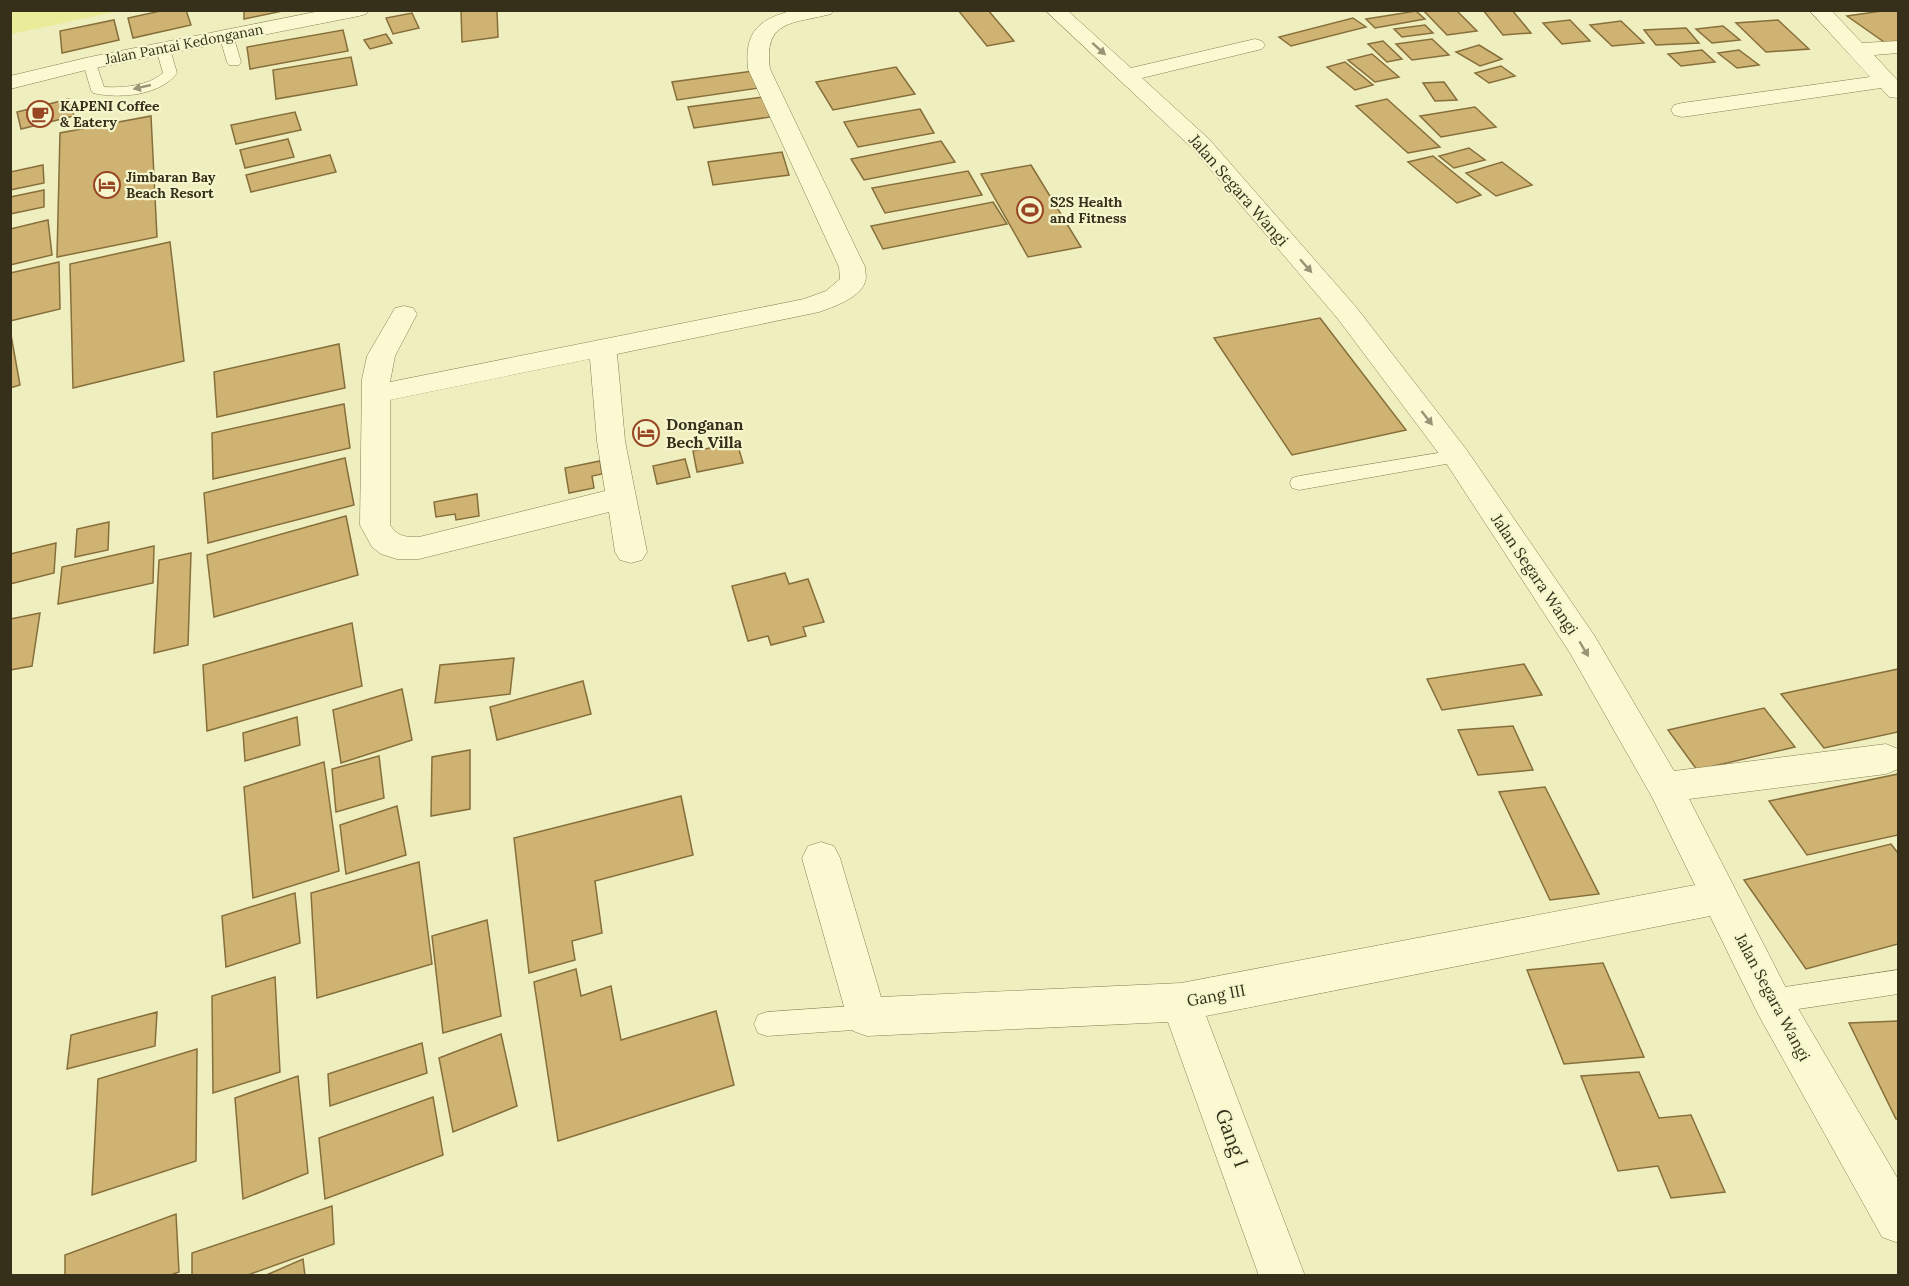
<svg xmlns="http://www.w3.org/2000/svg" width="1909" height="1286" font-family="Lora,serif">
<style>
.sand{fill:#ebec99}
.building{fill:#ceb372;stroke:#876f3b;stroke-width:1.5}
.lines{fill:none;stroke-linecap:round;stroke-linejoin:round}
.lane-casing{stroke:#877e56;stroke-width:1}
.street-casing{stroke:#877e56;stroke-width:1}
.lane{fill:#faf9d1;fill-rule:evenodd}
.street{fill:#faf9d1;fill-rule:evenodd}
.oneway{fill:#989476}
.labels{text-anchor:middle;stroke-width:4.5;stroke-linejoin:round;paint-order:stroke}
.far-street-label{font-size:14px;fill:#36301b;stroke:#f6f6cd}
.far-poi-label{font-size:14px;font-weight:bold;fill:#36301b;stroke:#f6f6cd;text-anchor:start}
.street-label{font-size:16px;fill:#36301b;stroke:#f6f6cd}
.poi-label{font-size:16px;font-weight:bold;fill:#36301b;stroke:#f6f6cd;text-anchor:start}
.near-street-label{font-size:20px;fill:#36301b;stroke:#f6f6cd}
</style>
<rect width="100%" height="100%" fill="#efeebe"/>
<!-- sand -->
<polygon class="sand" points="11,10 120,10 120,11 11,34"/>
<!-- building -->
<g class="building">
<polygon points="165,10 186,10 191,25 133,38 128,18"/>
<polygon points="244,10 287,10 244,19"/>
<polygon points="461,10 497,10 498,37 462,42"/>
<polygon points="958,10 988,10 1014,41 987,46"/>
<polygon points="1423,10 1456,10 1477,31 1447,35"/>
<polygon points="1483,10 1512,10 1531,33 1503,35"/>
<polygon points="1889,10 1898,10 1898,43 1887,44 1847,16"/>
<polygon points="1416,11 1425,19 1375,28 1366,19"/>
<polygon points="412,13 419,28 393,34 386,18"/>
<polygon points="1353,18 1366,27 1291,46 1279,37"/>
<polygon points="114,20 119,40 62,53 60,31"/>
<polygon points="1570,20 1590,41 1562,44 1543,23"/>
<polygon points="1778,20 1809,49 1766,52 1736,23"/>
<polygon points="1621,21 1644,43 1612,46 1590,25"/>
<polygon points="1425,25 1433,33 1402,37 1394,29"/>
<polygon points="1723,26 1740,40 1712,43 1696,29"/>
<polygon points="1686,28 1699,43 1656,45 1644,30"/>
<polygon points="343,30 348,51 250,69 247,47"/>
<polygon points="386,34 392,43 370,49 364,40"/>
<polygon points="1432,39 1449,55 1412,60 1396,44"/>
<polygon points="1383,41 1402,59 1387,62 1368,44"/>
<polygon points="1479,45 1502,59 1480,66 1456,52"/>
<polygon points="1702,50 1715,62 1681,66 1668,54"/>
<polygon points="1739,50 1759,65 1737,68 1718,53"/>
<polygon points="1372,54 1399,77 1375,82 1348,60"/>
<polygon points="351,57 357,85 276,99 273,70"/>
<polygon points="1345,62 1373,85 1355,90 1327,67"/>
<polygon points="1501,66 1515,76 1489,83 1475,73"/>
<polygon points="896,67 915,94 833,110 816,82"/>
<polygon points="753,71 759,88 677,100 672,82"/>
<polygon points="1444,82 1457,100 1435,101 1423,83"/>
<polygon points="763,97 770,117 694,128 688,107"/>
<polygon points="69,99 74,116 21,129 17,112"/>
<polygon points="1387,99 1440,147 1408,153 1356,106"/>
<polygon points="1475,107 1496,127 1441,137 1420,116"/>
<polygon points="920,109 934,133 858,147 844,122"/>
<polygon points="295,112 301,130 236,144 231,125"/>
<polygon points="151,116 157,237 57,257 60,133"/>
<polygon points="288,139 294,157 245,168 240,150"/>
<polygon points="941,141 955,162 864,180 851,159"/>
<polygon points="1469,148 1485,160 1454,168 1439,156"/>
<polygon points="782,152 789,175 713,185 708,162"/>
<polygon points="330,155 336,172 251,192 246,175"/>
<polygon points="1433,156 1481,195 1457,203 1408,162"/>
<polygon points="1502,162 1532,185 1496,196 1466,173"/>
<polygon points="43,165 44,183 10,190 10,172"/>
<polygon points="1031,165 1081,247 1028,257 981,174"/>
<polygon points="968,171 982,195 885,213 872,188"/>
<polygon points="44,190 44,207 10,214 10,197"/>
<polygon points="993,202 1007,224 883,249 871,226"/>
<polygon points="48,220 52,255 10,265 10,229"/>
<polygon points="170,242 184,361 73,388 70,264"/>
<polygon points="59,262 60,309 10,321 10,273"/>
<polygon points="1320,318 1406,430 1292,455 1214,338"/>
<polygon points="11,335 20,385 10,388 10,335"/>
<polygon points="339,344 345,388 217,417 214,372"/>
<polygon points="344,404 350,448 213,479 212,433"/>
<polygon points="737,443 743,463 697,472 693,451"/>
<polygon points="345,458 354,505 208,543 204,493"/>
<polygon points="685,459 690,477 657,484 653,466"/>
<polygon points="600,461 602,474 592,476 594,488 569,493 565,468"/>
<polygon points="477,494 479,516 456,520 455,514 436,517 434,502"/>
<polygon points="346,516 358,575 214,617 207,555"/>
<polygon points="109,522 108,550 75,557 77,529"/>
<polygon points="56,543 54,573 10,584 10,554"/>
<polygon points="154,546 153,583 58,604 62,567"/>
<polygon points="191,553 188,645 154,653 159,560"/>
<polygon points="785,573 789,584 808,579 824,622 803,627 806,636 771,645 768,636 748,641 732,586"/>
<polygon points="40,613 32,666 10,670 10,619"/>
<polygon points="352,623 362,686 207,731 203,665"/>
<polygon points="514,658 510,694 435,703 440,665"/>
<polygon points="1524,664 1542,695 1442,710 1427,679"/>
<polygon points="1898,669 1898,732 1824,748 1781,694"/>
<polygon points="583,681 591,714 497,740 490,707"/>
<polygon points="402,689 412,740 341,763 333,710"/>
<polygon points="1764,708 1795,747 1697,770 1668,730"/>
<polygon points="297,717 300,745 245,761 243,733"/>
<polygon points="1513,726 1533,770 1478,775 1458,730"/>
<polygon points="470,750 470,809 431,816 432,757"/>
<polygon points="379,756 384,798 336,812 332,769"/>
<polygon points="324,762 339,871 253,898 244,787"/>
<polygon points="1898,774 1898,835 1807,855 1769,801"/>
<polygon points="1545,787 1599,894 1550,900 1499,792"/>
<polygon points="681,796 693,855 595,881 602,933 572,941 575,960 529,973 514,838"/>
<polygon points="397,806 406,855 346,874 340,825"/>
<polygon points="1891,844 1898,853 1898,944 1806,969 1744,880"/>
<polygon points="419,862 432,964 317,998 311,893"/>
<polygon points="295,893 300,943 226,967 222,916"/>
<polygon points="487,920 501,1016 443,1033 432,936"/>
<polygon points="1603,963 1644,1057 1564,1064 1527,970"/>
<polygon points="576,969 581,996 611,986 621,1040 716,1011 734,1085 558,1141 534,982"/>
<polygon points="275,977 280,1072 213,1093 212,996"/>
<polygon points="157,1012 155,1046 67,1069 71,1035"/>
<polygon points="1898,1021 1898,1119 1896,1119 1849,1023"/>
<polygon points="501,1034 517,1106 453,1132 439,1058"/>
<polygon points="422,1043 427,1073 330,1106 328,1074"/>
<polygon points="197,1049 196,1161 92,1195 98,1079"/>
<polygon points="1639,1072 1659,1118 1691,1115 1725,1192 1671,1198 1658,1166 1618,1171 1581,1076"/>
<polygon points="298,1076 308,1173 243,1199 235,1098"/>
<polygon points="433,1097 443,1155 325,1199 319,1138"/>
<polygon points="332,1206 334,1244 245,1276 192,1276 192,1253"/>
<polygon points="176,1214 179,1272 168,1276 65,1276 65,1255"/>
<polygon points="303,1259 305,1276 264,1276"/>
</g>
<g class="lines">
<defs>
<g id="lane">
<polygon points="226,31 233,35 241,62 239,65 229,65 227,62 219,35"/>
<path d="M 163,45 L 170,49 L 177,73 C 160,96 118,99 93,93 L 91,90 L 83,63 L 85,60 L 95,60 L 104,87 C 124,88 148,86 163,73 L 156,49 Z"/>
<polygon points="1456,450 1463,451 1465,456 1463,461 1299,490 1292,488 1290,483 1292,478 1299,476"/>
<polygon points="1898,970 1898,994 1772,1013 1763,1010 1759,1001 1763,992 1772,989"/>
<polygon points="867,1005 876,1008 880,1017 876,1026 867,1029 767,1036 758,1033 754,1024 758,1015 767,1012"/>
</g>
<g id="street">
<polygon points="325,10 369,10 366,14 359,16 90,69 10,89 10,76 90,57"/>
<path d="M 794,10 L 834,10 L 831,14 C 793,24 763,19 770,69 L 865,267 C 865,271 867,278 865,282 C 860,298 833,307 819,312 L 617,354 L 625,441 L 647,552 L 642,560 L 631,563 L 620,560 L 615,552 L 609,512 L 419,559 L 397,559 L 381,554 L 372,547 L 360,525 L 362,379 L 367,356 L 395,308 L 404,306 L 413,308 L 417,314 L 395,356 L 390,382 L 804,299 L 826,291 L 840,279 L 839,267 L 748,69 C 744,31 759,19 794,10 ZM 590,359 L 597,441 L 605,491 L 419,537 C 405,537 398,537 390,525 L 390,400 Z"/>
<polygon points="1045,10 1067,10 1131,68 1255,39 1262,41 1265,45 1262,49 1142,78 1209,139 1356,307 1466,449 1594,635 1674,771 1886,744 1898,749 1898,769 1886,774 1689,799 1786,988 1898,1179 1898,1243 1882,1237 1758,1014 1710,916 1206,1016 1305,1276 1259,1276 1168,1022 867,1036 853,1031 847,1017 802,858 808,846 821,842 834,846 840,858 881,997 1181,983 1695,885 1652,797 1570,653 1446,463 1338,319 1193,149"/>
<polygon points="1809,10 1831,10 1862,43 1898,41 1898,53 1874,55 1898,81 1898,98 1889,97 1881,88 1682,117 1674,115 1671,110 1674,105 1682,103 1870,77"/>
</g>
</defs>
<!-- lane casing -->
<use href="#lane" class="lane-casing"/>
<!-- street casing -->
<use href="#street" class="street-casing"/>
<!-- lane -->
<use href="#lane" class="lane"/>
<!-- street -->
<use href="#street" class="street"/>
</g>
<!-- one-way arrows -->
<defs><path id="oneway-solid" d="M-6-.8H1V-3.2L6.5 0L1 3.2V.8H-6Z" transform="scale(1.5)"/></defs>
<g class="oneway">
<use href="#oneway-solid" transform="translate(1099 49) rotate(42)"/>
<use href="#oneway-solid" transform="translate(142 87) rotate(167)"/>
<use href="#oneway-solid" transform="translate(1306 266) rotate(49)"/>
<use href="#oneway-solid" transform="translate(1427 418) rotate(52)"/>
<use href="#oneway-solid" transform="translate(1584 649) rotate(59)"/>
</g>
<!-- icons -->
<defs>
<symbol id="cafe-ring" viewBox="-11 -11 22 22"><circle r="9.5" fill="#f6f6cd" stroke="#984524" stroke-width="1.5"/><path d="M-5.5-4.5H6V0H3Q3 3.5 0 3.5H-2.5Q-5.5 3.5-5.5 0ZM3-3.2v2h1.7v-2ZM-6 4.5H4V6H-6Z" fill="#984524"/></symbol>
<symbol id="hotel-ring" viewBox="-11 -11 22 22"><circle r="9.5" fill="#f6f6cd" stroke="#984524" stroke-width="1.5"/><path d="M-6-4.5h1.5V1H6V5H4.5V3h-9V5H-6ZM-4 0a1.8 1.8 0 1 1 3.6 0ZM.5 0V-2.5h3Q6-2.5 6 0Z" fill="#984524"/></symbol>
<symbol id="stadium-ring" viewBox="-11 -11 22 22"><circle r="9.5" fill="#f6f6cd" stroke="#984524" stroke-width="1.5"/><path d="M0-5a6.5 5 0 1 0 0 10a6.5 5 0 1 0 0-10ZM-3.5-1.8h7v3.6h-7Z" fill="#984524"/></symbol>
</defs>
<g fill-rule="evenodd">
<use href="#cafe-ring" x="25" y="99" width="30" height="30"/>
<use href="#hotel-ring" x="92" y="170" width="30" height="30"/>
<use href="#stadium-ring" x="1015" y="195" width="30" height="30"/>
<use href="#hotel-ring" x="631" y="418" width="30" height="30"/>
</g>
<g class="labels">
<!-- far-street labels -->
<g class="far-street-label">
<text transform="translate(184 44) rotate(-11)" y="5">Jalan Pantai Kedonganan</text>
</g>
<!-- far-poi labels -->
<g class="far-poi-label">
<text x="60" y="111">KAPENI Coffee<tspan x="60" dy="16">&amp; Eatery</tspan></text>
<text x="126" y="182">Jimbaran Bay<tspan x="126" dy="16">Beach Resort</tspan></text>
<text x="1050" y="207">S2S Health<tspan x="1050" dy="16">and Fitness</tspan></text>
</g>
<!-- street labels -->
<g class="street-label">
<text transform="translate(1239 190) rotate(49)" y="6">Jalan Segara Wangi</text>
<text transform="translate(1535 574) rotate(56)" y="6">Jalan Segara Wangi</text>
<text transform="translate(1216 995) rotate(-11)" y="6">Gang III</text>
<text transform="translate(1773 997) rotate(62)" y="6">Jalan Segara Wangi</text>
</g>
<!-- poi labels -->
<g class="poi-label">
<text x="666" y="430">Donganan<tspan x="666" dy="18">Bech Villa</tspan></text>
</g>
<!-- near-street labels -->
<g class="near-street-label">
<text transform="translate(1232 1138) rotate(70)" y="7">Gang I</text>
</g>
</g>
<!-- border -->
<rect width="1909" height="1286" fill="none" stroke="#36301b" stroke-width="24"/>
</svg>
